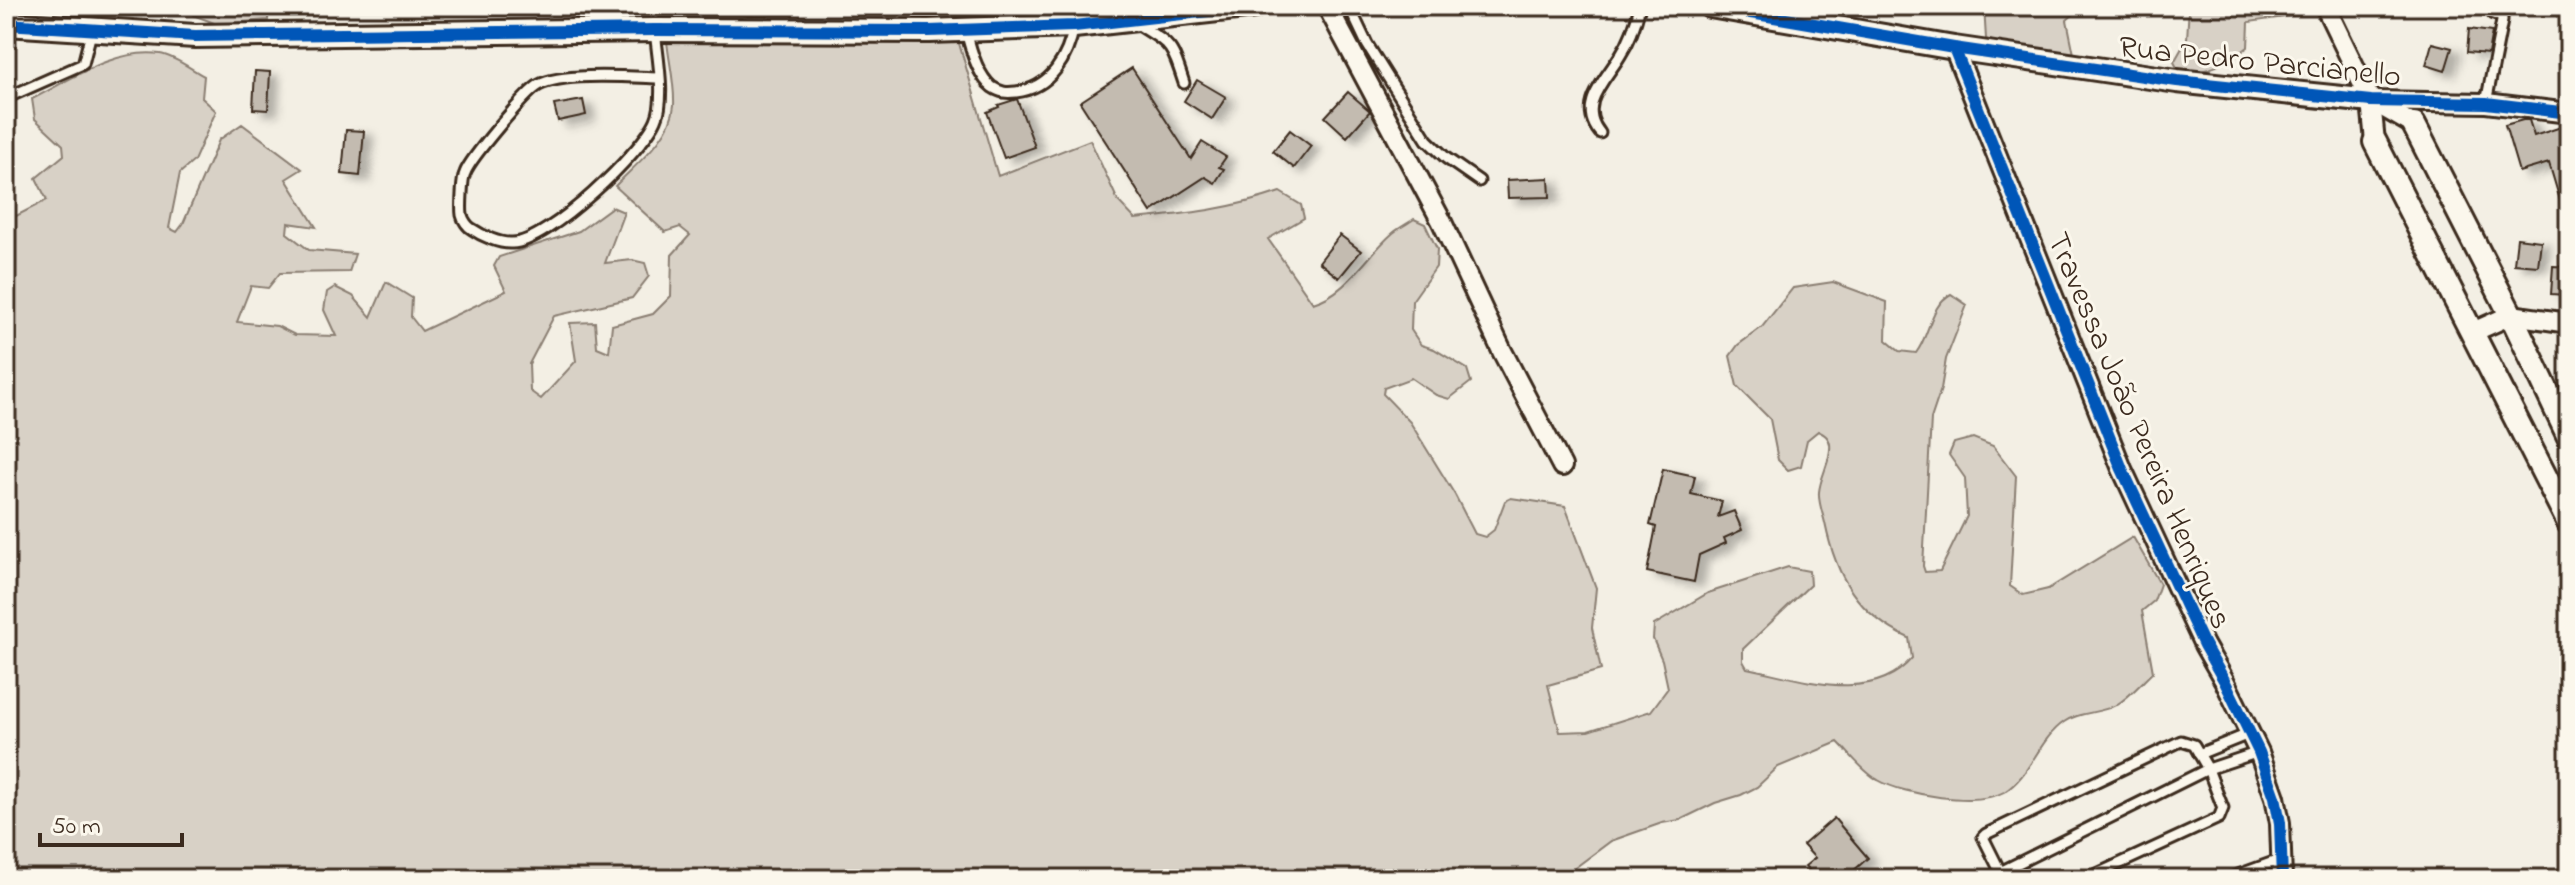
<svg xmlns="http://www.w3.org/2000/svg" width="2575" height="885" font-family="'Indie Flower',sans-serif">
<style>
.green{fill:#d8d1c6;stroke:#8a7e72;stroke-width:2}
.building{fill:#c3bbb0;stroke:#3b2a1e;stroke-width:2;filter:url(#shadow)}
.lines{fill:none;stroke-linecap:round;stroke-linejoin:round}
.service-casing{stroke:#3b2a1e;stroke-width:15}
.minor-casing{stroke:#3b2a1e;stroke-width:24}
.tertiary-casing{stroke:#3b2a1e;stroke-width:28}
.service{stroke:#fbf7ec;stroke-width:9}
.minor{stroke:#fbf7ec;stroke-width:18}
.tertiary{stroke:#fbf7ec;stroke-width:22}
.cycleway-casing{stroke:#fbf7ec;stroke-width:17}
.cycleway{stroke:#0057b8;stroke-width:12}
.labels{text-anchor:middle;stroke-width:6;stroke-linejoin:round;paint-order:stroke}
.street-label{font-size:32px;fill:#3b2a1e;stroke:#fbf7ec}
</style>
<defs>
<filter id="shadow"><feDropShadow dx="9" dy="5" stdDeviation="4" flood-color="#0004"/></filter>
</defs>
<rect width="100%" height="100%" fill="#f3efe4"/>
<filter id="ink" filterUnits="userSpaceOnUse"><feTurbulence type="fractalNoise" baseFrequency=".0125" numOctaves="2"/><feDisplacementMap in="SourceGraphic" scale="16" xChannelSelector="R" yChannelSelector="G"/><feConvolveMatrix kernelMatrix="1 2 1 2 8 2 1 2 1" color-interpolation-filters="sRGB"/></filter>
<g filter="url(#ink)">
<!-- green -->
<g class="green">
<polygon points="193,6 269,6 268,20 217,24 193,15"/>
<polygon points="1984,6 2103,6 2076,12 2067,20 2075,59 2047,58 1986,39"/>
<path d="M 2189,6 L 2302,6 L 2298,15 L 2249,22 L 2248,47 C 2228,63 2206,74 2180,73 L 2174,62 L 2187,39 Z"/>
<path d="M 852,40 L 958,40 L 998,176 L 1090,140 L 1118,201 L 1135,219 C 1187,214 1231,209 1280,192 L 1301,205 L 1304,218 L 1268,239 L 1313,303 C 1348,293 1366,256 1393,233 C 1399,228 1407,224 1414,219 L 1425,224 L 1437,249 L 1436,267 L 1412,301 L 1411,330 L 1421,345 L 1434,349 L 1467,369 L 1471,382 L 1449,399 L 1436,395 L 1411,378 L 1384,388 L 1383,394 L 1410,422 L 1455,495 L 1475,534 L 1485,537 L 1494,530 L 1505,501 L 1511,498 L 1565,506 L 1596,588 L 1592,628 L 1601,670 L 1548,685 L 1560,732 L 1588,731 L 1651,711 L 1668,688 L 1662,660 L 1653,639 L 1654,625 L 1708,593 L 1788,567 L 1809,571 L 1810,585 L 1743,649 L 1743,661 L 1747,668 C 1798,678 1872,706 1912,658 L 1909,638 C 1858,615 1836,577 1825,523 C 1823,514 1818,502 1819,492 C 1820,477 1832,459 1830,444 C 1829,437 1824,434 1818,431 L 1807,440 L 1801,466 L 1788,470 L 1778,460 L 1770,419 L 1737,386 L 1730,356 L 1738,345 L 1762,327 L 1793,288 L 1833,282 L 1887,302 L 1886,340 L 1899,351 L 1916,353 C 1930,335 1930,305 1951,294 L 1967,305 L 1946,359 L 1941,389 L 1931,419 L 1923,566 L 1925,572 L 1940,571 L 1967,516 L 1965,478 L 1949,455 L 1954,443 L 1973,438 L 1993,446 L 2016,476 L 2010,586 L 2023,595 L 2048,589 L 2133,537 L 2160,584 L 2154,601 L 2142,611 L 2153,672 C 2142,682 2130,697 2116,705 C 2100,714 2080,711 2064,722 C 2038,740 2031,776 2004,792 C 1977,807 1904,795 1878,780 C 1863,772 1850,754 1838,742 L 1778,767 L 1757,787 L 1741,795 L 1715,803 L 1680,820 L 1662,823 L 1611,841 L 1560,879 L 6,879 L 6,227 L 12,218 L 47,200 L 36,178 L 64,155 L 63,145 L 35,119 L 32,99 C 70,80 114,48 160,54 C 174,56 191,69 204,76 L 202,98 L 216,111 L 194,161 L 180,173 L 169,228 L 177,232 L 183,224 L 219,140 L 242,124 L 302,169 L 286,179 L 316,227 L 288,223 L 287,233 L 309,250 L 355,254 L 349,272 L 280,273 L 268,288 L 251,286 L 237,322 L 277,326 L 295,335 L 336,336 L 324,310 L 327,292 L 335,287 L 353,296 L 371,317 L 386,282 L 412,298 L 411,317 L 422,331 L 506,291 L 494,266 L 499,257 L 579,231 L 612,207 L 624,212 L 605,263 L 632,260 L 645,263 L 649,276 L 632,298 L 554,316 L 529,364 L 530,391 L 541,399 L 576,361 L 570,323 L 595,322 L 597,347 L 609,352 L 612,325 L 653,314 L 671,296 L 672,255 L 690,235 L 680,227 L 665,232 L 615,186 C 636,164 672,137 674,105 C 675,84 669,62 667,41 Z"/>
</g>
<!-- building -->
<g class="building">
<polygon points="2469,29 2492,32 2488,54 2467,52"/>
<polygon points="2432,43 2452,48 2445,71 2426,65"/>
<polygon points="1132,68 1191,159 1202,142 1226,157 1219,167 1224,169 1215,183 1205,177 1151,212 1080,102"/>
<polygon points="255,71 270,72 268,110 253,109"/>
<polygon points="1197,80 1226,97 1212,119 1184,101"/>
<polygon points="1348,92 1370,111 1347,137 1325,117"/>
<polygon points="1017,99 1035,147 1004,158 987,112 999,107 998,105"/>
<polygon points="583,100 586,115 558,121 554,105"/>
<polygon points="2523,120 2529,120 2534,136 2561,127 2569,154 2569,217 2565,217 2549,163 2519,172 2505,125"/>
<polygon points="346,130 364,131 360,176 342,174"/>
<polygon points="1290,130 1311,146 1294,168 1273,151"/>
<polygon points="1549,178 1550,197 1508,198 1507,180"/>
<polygon points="1340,235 1361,251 1339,278 1319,262"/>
<polygon points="2517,238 2541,241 2538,266 2514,264"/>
<polygon points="2553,266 2569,267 2566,295 2551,294"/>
<polygon points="1663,469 1695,476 1691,494 1722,501 1718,517 1734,511 1742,530 1724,538 1726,543 1699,555 1694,582 1647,572 1656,527 1650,525"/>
<polygon points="1834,818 1868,858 1844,879 1817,879 1805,866 1815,858 1803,845"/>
</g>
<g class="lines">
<defs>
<g id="service">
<polyline points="1349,6 1367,44 1427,140 1446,158 1479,181"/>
<path d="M 1137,24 C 1172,46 1171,43 1184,83"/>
<path d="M 655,30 C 657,54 666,98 656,120 C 642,152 548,243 512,243 C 500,244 482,236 472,229 C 468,227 463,220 462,215 C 461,209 462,178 465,173 C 470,159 526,92 539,85 C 562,72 631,77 659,78"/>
<path d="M 966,30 C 970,48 977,75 992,87 C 1001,93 1007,93 1016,92 C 1051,88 1068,58 1074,26"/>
<polyline points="6,98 83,64 92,29"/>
<polyline points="2486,103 2502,21 2502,17 2493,14 2488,6"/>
<path d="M 1600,133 C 1576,104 1607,79 1621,54 C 1631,39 1636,23 1640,6"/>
<polyline points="2199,754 2251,733"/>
<polyline points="1986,879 2208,769 2259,752"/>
<polyline points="2004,879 1983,837 1986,834 2181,741 2194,745 2208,769 2223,808 2219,818 2086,879"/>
<polyline points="2227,879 2282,859"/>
</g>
<g id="minor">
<polyline points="1327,6 1441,220 1502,351 1562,466"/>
<polyline points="2325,6 2371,101 2375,142"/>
<polyline points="1954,48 2122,469 2204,645 2224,680 2259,752 2275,797 2280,823 2282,879"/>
<polyline points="2371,101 2486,103 2569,113"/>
<polyline points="2374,102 2414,125"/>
<polyline points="2473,332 2511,315 2569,323"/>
</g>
<g id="tertiary">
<polyline points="1710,6 1954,48 2177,81 2371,101"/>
<polyline points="6,24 195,36 655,30 929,31 1074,26 1254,6"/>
<polyline points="2414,125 2511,315 2569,437"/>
<polyline points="2375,142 2569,523"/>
</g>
</defs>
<!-- service casing -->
<use href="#service" class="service-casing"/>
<!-- minor casing -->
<use href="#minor" class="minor-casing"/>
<!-- tertiary casing -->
<use href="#tertiary" class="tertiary-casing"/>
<!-- service -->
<use href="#service" class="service"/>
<!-- minor -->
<use href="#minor" class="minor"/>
<!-- tertiary -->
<use href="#tertiary" class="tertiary"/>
<defs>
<g id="cycleway">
<polyline points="1710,6 1954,48 2177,81 2371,101 2486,103 2569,113"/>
<polyline points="6,24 195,36 655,30 929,31 1074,26 1254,6"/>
<polyline points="1954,48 2122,469 2204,645 2224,680 2259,752 2275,797 2280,823 2282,879"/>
</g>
</defs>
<!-- cycleway casing -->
<use href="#cycleway" class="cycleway-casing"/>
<!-- cycleway -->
<use href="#cycleway" class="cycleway"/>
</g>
</g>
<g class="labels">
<!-- street labels -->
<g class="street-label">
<text transform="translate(2260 60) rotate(6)" y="11">Rua Pedro Parcianello</text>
<text transform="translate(2141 430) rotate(67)" y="11">Travessa João Pereira Henriques</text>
</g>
</g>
<!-- margin -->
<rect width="2575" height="885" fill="none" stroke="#fbf7ec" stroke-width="32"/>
<rect x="16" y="16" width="2543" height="853" fill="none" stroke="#3b2a1e" stroke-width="3" filter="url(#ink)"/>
<!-- scale -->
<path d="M40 833v12h142v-12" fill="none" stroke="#3b2a1e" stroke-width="4"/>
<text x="52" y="833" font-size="24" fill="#3b2a1e" stroke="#fbf7ec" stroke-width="6" paint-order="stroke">50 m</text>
</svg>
